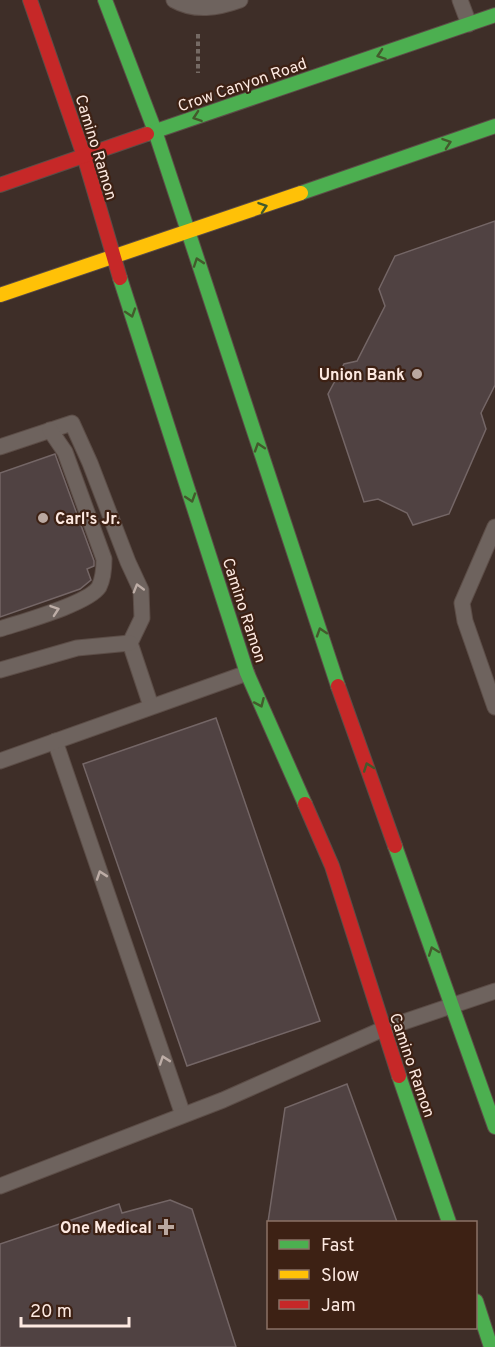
<svg xmlns="http://www.w3.org/2000/svg" width="495" height="1347" font-family="Overpass,sans-serif">
<style>
.building{fill:#504242;stroke:#746666;stroke-width:1.5}
.lines{fill:none;stroke-linecap:round;stroke-linejoin:round}
.lane-casing{stroke:#5c4d47;stroke-width:17}
.fast-casing{stroke:#5c4d47;stroke-width:16}
.slow-casing{stroke:#5c4d47;stroke-width:16}
.jam-casing{stroke:#5c4d47;stroke-width:16}
.path{stroke:#756a64;stroke-width:4;stroke-dasharray:4.5 3;stroke-linecap:butt}
.lane{stroke:#6e635e;stroke-width:15}
.fast{stroke:#4caf50;stroke-width:14}
.slow{stroke:#ffc107;stroke-width:14}
.jam{stroke:#c62828;stroke-width:14}
.oneway{stroke:#435a2c}
.oneway2{stroke:#bdada6}
.poi-dot{fill:#baa8a0;stroke:#3d2114;stroke-width:2}
.labels{text-anchor:middle;stroke-width:4.5;stroke-linejoin:round;paint-order:stroke}
.street-label{font-size:16px;fill:#fde9e1;stroke:#3d2114}
.poi-label{font-size:16px;font-weight:bold;fill:#fde9e1;stroke:#3d2114;text-anchor:end}
</style>
<rect width="100%" height="100%" fill="#3e2e28"/>
<!-- building -->
<g class="building">
<polygon points="495,221 495,385 481,413 486,429 449,514 413,525 407,513 378,499 364,502 328,394 344,364 357,361 385,306 379,289 395,256"/>
<polygon points="55,454 94,561 94,566 87,569 91,580 80,589 0,617 0,473"/>
<polygon points="216,718 320,1021 187,1066 83,764"/>
<polygon points="347,1084 397,1222 268,1222 285,1108"/>
<polygon points="170,1200 192,1209 236,1347 0,1347 0,1244 119,1204 122,1213"/>
</g>
<g class="lines">
<defs>
<g id="lane">
<path d="M 174,0 C 195,12 218,8 240,0"/>
<polyline points="460,0 469,24"/>
<polyline points="0,447 72,423 90,463 128,562 141,590 142,618 130,643 151,706"/>
<polyline points="495,527 462,603 465,621 495,707"/>
<path d="M 0,629 C 21,622 88,604 99,587 C 103,579 104,568 104,559 L 65,452 L 50,430"/>
<polyline points="0,670 77,648 130,643"/>
<polyline points="55,741 183,1115"/>
<polyline points="0,761 247,673"/>
<polyline points="0,1186 223,1100 383,1029 495,991"/>
</g>
<g id="fast">
<polyline points="105,0 155,131 338,686"/>
<polyline points="147,134 495,15"/>
<polyline points="301,193 495,126"/>
<polyline points="120,278 247,673 305,804"/>
<polyline points="395,846 495,1127"/>
<polyline points="399,1076 449,1222"/>
<polyline points="476,1301 491,1347"/>
</g>
<polyline id="slow" points="0,295 301,193"/>
<g id="jam">
<polyline points="30,0 84,156 120,278"/>
<polyline points="0,185 147,134"/>
<polyline points="338,686 395,846"/>
<polyline points="305,804 332,866 399,1076"/>
</g>
</defs>
<!-- lane casing -->
<use href="#lane" class="lane-casing"/>
<!-- fast casing -->
<use href="#fast" class="fast-casing"/>
<!-- slow casing -->
<use href="#slow" class="slow-casing"/>
<!-- jam casing -->
<use href="#jam" class="jam-casing"/>
<!-- path -->
<polyline class="path" points="198,34 198,73"/>
<!-- lane -->
<use href="#lane" class="lane"/>
<!-- fast -->
<use href="#fast" class="fast"/>
<!-- slow -->
<use href="#slow" class="slow"/>
<!-- jam -->
<use href="#jam" class="jam"/>
</g>
<!-- one-way arrows -->
<defs><path id="oneway-chevron" d="M-2-3.5L2.5 0L-2 3.5" fill="none" stroke-width="1.6" stroke-linecap="round" stroke-linejoin="round" transform="scale(1.5)"/></defs>
<g class="oneway">
<use href="#oneway-chevron" transform="translate(381 55) rotate(161)"/>
<use href="#oneway-chevron" transform="translate(197 117) rotate(161)"/>
<use href="#oneway-chevron" transform="translate(447 143) rotate(-19)"/>
<use href="#oneway-chevron" transform="translate(263 207) rotate(-19)"/>
<use href="#oneway-chevron" transform="translate(198 262) rotate(-109)"/>
<use href="#oneway-chevron" transform="translate(131 313) rotate(72)"/>
<use href="#oneway-chevron" transform="translate(259 447) rotate(-108)"/>
<use href="#oneway-chevron" transform="translate(191 498) rotate(72)"/>
<use href="#oneway-chevron" transform="translate(321 632) rotate(-108)"/>
<use href="#oneway-chevron" transform="translate(260 703) rotate(66)"/>
<use href="#oneway-chevron" transform="translate(368 767) rotate(-110)"/>
<use href="#oneway-chevron" transform="translate(433 951) rotate(-110)"/>
</g>
<g class="oneway2">
<use href="#oneway-chevron" transform="translate(138 588) rotate(-106)"/>
<use href="#oneway-chevron" transform="translate(55 610) rotate(-19)"/>
<use href="#oneway-chevron" transform="translate(101 875) rotate(-109)"/>
<use href="#oneway-chevron" transform="translate(164 1060) rotate(-109)"/>
</g>
<!-- markers -->
<g class="poi-dot">
<circle cx="417" cy="374" r="6"/>
<circle cx="43" cy="518" r="6"/>
<path d="M163 1218h6v6h6v6h-6v6h-6v-6h-6v-6h6z"/>
</g>
<g class="labels">
<!-- street labels -->
<g class="street-label">
<text transform="translate(242 84) rotate(-19)" y="6">Crow Canyon Road</text>
<text transform="translate(97 147) rotate(73)" y="6">Camino Ramon</text>
<text transform="translate(245 610) rotate(72)" y="6">Camino Ramon</text>
<text transform="translate(413 1065) rotate(71)" y="6">Camino Ramon</text>
</g>
<!-- poi labels -->
<g class="poi-label">
<text x="405" y="380">Union Bank</text>
<text x="55" y="524" text-anchor="start">Carl's Jr.</text>
<text x="152" y="1233">One Medical</text>
</g>
</g>
<!-- legend -->
<rect x="267" y="1221" width="210" height="108" fill="#3d2114" stroke="#8a7166" stroke-width="1.5"/>
<rect x="279" y="1240" width="30" height="9" fill="#4caf50" stroke="#8a7166" stroke-width="1.5"/>
<text x="321" y="1251" font-size="18" fill="#fde9e1">Fast</text>
<rect x="279" y="1270" width="30" height="9" fill="#ffc107" stroke="#8a7166" stroke-width="1.5"/>
<text x="321" y="1281" font-size="18" fill="#fde9e1">Slow</text>
<rect x="279" y="1300" width="30" height="9" fill="#c62828" stroke="#8a7166" stroke-width="1.5"/>
<text x="321" y="1311" font-size="18" fill="#fde9e1">Jam</text>
<!-- scale -->
<path d="M21 1317v9h108v-9" fill="none" stroke="#fde9e1" stroke-width="3"/>
<text x="30" y="1317" font-size="18" fill="#fde9e1" stroke="#3d2114" stroke-width="4.5" paint-order="stroke">20 m</text>
</svg>
